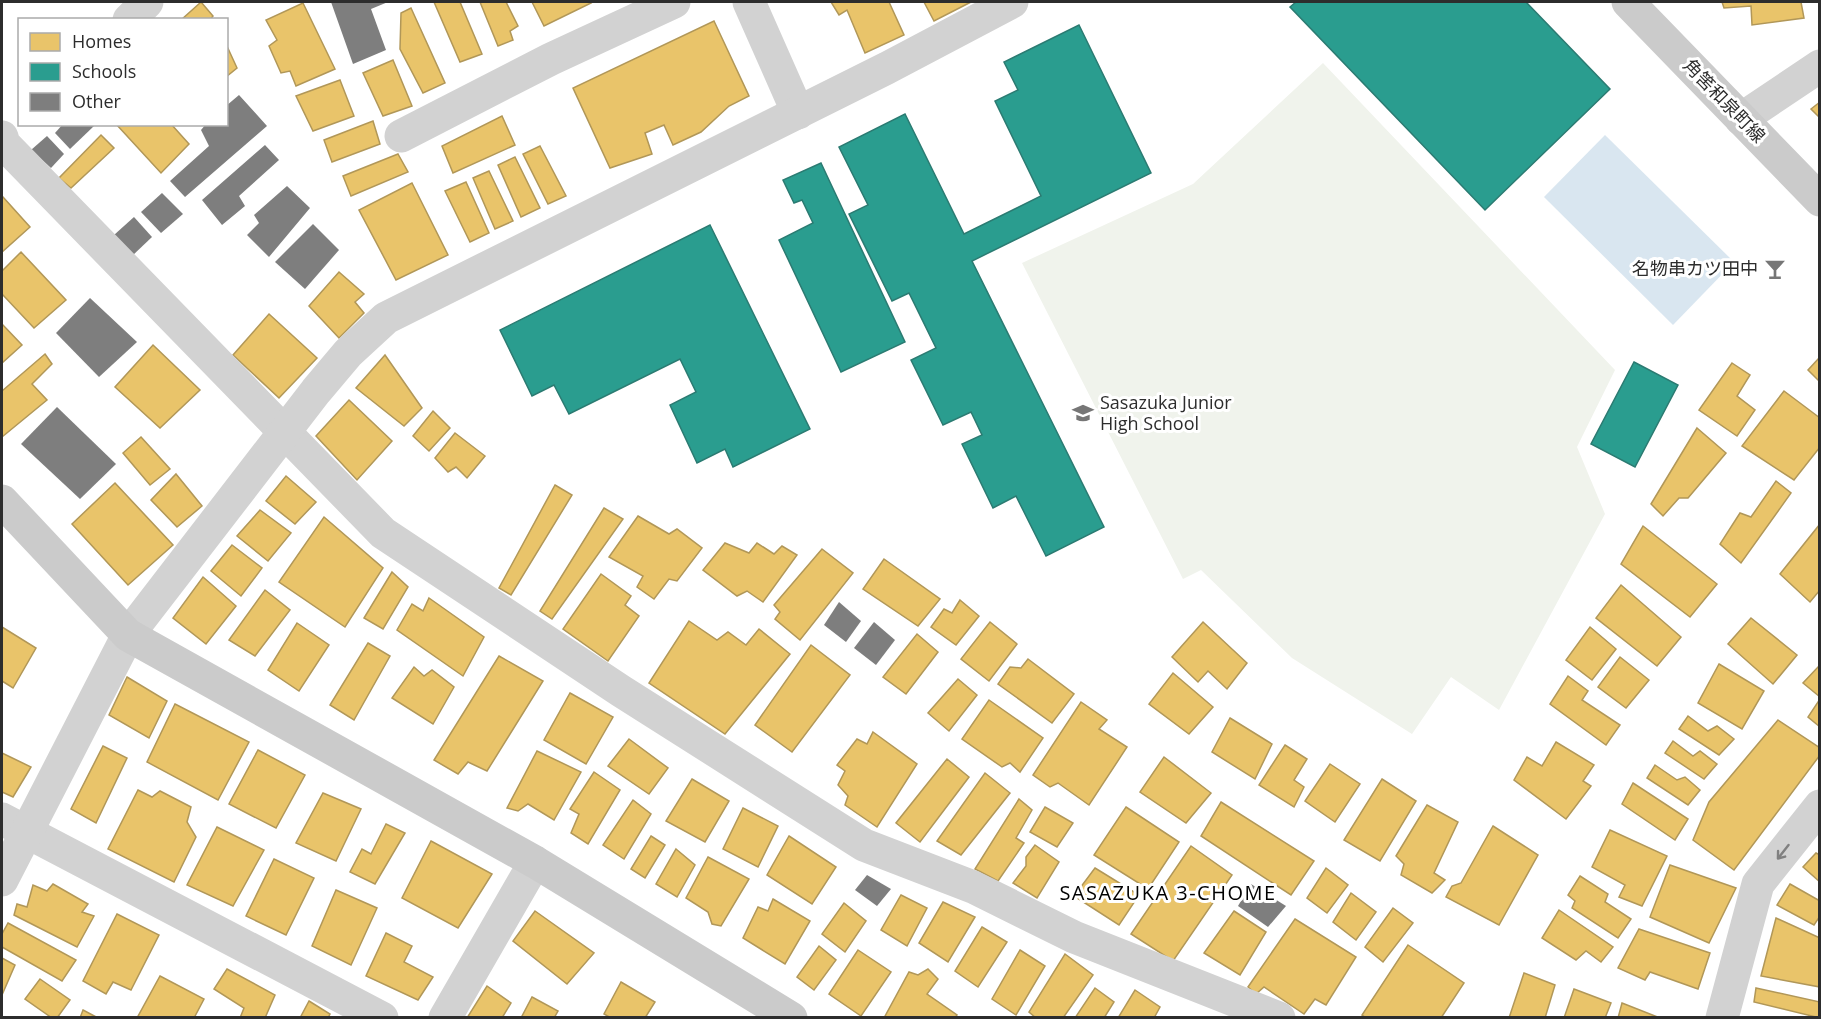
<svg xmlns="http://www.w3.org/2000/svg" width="1821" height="1019" font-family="'Open Sans','Noto Sans JP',sans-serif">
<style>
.green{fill:#f0f3ec}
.water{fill:#d9e6f0}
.homes{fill:#e9c46a;stroke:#b19758;stroke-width:1.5}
.schools{fill:#2a9d8f;stroke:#2b7b72;stroke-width:1.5}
.building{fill:#7e7e7e}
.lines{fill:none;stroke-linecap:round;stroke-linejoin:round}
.street{stroke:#d2d2d2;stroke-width:33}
.secondary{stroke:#cbcbcb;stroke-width:33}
.oneway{stroke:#808080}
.labels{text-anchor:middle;stroke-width:6;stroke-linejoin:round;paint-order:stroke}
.street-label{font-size:18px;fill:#2d2d2d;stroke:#fff}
.poi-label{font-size:18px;fill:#2d2d2d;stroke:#fff;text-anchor:end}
.neighbourhood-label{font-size:20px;letter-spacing:1.5px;fill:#000;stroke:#fff}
</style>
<rect width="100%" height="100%" fill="#fff"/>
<!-- green -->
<polygon class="green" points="1323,63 1615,370 1577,447 1605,514 1499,710 1451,677 1412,734 1292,658 1201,570 1183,579 1022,263 1193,184"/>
<!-- water -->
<polygon class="water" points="1605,135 1734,262 1673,325 1544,197"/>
<!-- homes -->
<g class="homes">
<polygon points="201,2 213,16 210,20 181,20"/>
<polygon points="434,2 460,2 482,54 460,62"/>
<polygon points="480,2 506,2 518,26 510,31 513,40 498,46"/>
<polygon points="532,2 590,2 591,3 544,26"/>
<polygon points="831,2 889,2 904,35 865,53 847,10 839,15"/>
<polygon points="924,2 971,2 934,21"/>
<polygon points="1722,2 1801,2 1804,18 1752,25 1751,6 1724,8"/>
<polygon points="303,3 335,69 296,86 290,71 281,73 269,46 277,40 266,20"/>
<polygon points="411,8 445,83 423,93 400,49 401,13"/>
<polygon points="714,21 749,96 729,106 701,132 673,145 664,125 645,133 652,154 610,168 573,88"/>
<polygon points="226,44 237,68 226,77"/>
<polygon points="393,60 412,106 383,116 363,73"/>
<polygon points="340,80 354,116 313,131 296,96"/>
<polygon points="1820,102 1820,118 1811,109"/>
<polygon points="502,116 515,145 453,173 442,146"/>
<polygon points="373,121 380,144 332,162 324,140"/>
<polygon points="116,124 171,124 189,144 161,173"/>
<polygon points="101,135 114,148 71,188 59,178"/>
<polygon points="540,146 566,196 548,204 523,154"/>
<polygon points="398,154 408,172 351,196 343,176"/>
<polygon points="515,157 540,208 521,217 498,165"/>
<polygon points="489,171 513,221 495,229 473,178"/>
<polygon points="466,182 489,233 470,242 445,191"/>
<polygon points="412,183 448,255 396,280 359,210"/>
<polygon points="3,197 30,227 2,252 2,198"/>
<polygon points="21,252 66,300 34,328 2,294 2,271"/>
<polygon points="339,272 364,294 355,302 364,313 339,338 309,306"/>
<polygon points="269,314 317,358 279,398 233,355"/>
<polygon points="2,324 22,345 2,363"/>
<polygon points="153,345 200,390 160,428 115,387"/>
<polygon points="45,354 52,364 32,384 47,400 2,437 2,391"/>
<polygon points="385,355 422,408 404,426 356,388"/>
<polygon points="1820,357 1820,382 1808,370"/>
<polygon points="1732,363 1750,375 1737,396 1755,410 1737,436 1699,410"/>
<polygon points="1784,391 1820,418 1820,447 1794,480 1742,446"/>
<polygon points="349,400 392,441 357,480 316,436"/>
<polygon points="433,411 450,428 429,451 413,436"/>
<polygon points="1697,428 1726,453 1688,498 1679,498 1663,516 1651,504"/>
<polygon points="455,433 485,456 467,478 456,467 448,472 435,458"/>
<polygon points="141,437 170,469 150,485 123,453"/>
<polygon points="176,474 202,506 177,527 151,500"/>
<polygon points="286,476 316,502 295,524 266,501"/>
<polygon points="1776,481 1791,493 1741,563 1720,544 1740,513 1751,517"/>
<polygon points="115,483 173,545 128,585 72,524"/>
<polygon points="555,485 572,495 511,595 499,588"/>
<polygon points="604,508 623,519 552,619 540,611"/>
<polygon points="260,510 291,533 268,561 237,536"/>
<polygon points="638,516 669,534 677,529 702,548 677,581 669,579 654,599 637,587 643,576 609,557"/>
<polygon points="324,517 383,568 345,627 279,582"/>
<polygon points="1820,524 1820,590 1810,602 1780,574"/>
<polygon points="1643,526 1717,584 1690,617 1621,564"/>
<polygon points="725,543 749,553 757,543 774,554 782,546 797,555 763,602 747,591 737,596 703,570"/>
<polygon points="232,545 262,568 241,596 211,571"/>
<polygon points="822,549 853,573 800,640 775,619 780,612 774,605"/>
<polygon points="884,559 940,599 918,626 863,589"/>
<polygon points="392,572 408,587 383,629 364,618"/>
<polygon points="601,574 631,596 625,605 639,616 608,661 563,629"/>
<polygon points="203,577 236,606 206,644 173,618"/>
<polygon points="1621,585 1681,637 1657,666 1596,618"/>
<polygon points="265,590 290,610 255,656 229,640"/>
<polygon points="429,598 484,637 463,676 397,630 412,604 423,611"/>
<polygon points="960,600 979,616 956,645 931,627 944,609 952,613"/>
<polygon points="1751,618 1797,655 1773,684 1728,644"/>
<polygon points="689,621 717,640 728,632 746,645 759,629 790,654 725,734 649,683"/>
<polygon points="990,622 1017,644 989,681 961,659"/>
<polygon points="1203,622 1247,663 1227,689 1208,671 1198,682 1172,657"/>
<polygon points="297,623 329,645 299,691 268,670"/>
<polygon points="2,627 36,648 13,688 2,681"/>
<polygon points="1590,627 1616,649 1592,680 1566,660"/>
<polygon points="917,634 938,652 906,694 883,677"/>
<polygon points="368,643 390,656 354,720 330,705"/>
<polygon points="811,645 850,675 792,752 755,725"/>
<polygon points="499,656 543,681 487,771 468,762 458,774 434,760"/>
<polygon points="1620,657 1649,680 1626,708 1598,687"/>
<polygon points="1028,659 1074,694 1052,723 998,684 1010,667 1021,668"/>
<polygon points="1719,664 1764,691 1742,729 1698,703"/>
<polygon points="414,667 424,676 432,670 454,687 433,724 392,698"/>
<polygon points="1818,667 1820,669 1820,697 1803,683"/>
<polygon points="1173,673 1213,707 1189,734 1149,704"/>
<polygon points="1568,676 1588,691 1582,700 1620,725 1606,745 1550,704"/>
<polygon points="127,677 167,701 149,738 109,715"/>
<polygon points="958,679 977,695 949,731 928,713"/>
<polygon points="570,693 613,717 586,764 544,740"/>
<polygon points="1820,699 1820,727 1808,717"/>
<polygon points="989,700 1043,738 1020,772 1010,763 1002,767 962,739"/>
<polygon points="1081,702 1107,720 1099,729 1127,747 1089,805 1058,783 1050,787 1033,775"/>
<polygon points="175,704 249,742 218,800 147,762"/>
<polygon points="1688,716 1708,731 1717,726 1734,739 1719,755 1679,729"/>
<polygon points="1230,718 1272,744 1255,779 1212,752"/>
<polygon points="1778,720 1820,748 1820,755 1734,870 1693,840 1709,802"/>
<polygon points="873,732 917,764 877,827 845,805 848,796 838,785 845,771 837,765 857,739 867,744"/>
<polygon points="629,739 668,768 649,794 608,766"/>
<polygon points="1673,741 1693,756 1700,751 1717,764 1704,779 1665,753"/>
<polygon points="1556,742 1594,765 1583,781 1591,786 1566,819 1514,780 1527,757 1542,766"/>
<polygon points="1285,745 1307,759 1294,780 1304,787 1294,807 1259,785"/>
<polygon points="103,746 127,758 96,823 71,809"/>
<polygon points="258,750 305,775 276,828 229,804"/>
<polygon points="537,751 581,772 554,820 528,804 518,811 507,808"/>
<polygon points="2,753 31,767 13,797 2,792"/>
<polygon points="1164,757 1211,793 1186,823 1140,792"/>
<polygon points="947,759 969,777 920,842 896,823"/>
<polygon points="1330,764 1360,784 1335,822 1305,801"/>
<polygon points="1655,765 1677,780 1685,777 1700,790 1688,805 1647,778"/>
<polygon points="594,772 620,790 588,844 571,833 579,814 570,809"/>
<polygon points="985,773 1010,793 961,855 937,841"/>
<polygon points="692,779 729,801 705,842 666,821"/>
<polygon points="1382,779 1416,801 1380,861 1344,840"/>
<polygon points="1633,783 1688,819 1675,840 1622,804"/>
<polygon points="138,790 152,797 160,791 191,807 187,822 196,837 174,882 108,849"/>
<polygon points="323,793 361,809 336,861 296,843"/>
<polygon points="1019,799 1032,810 1016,838 1024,843 998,881 975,869"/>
<polygon points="633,800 651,814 624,859 603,845"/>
<polygon points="1221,802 1314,861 1291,895 1201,836"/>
<polygon points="1427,805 1458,822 1434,873 1445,880 1432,893 1401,875 1404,864 1396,856"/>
<polygon points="1045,807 1073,823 1057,847 1030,832"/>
<polygon points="1126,807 1179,842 1148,889 1094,855"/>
<polygon points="743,808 778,826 758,867 723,849"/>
<polygon points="386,824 405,833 375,884 350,872 362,849 371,854"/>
<polygon points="1493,826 1538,855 1499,925 1446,897 1452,886 1461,883"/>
<polygon points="217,827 264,850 233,906 187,885"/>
<polygon points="1610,830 1667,856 1642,906 1619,897 1625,885 1592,867"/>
<polygon points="651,836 665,845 645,878 631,869"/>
<polygon points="789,836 836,867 812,904 767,875"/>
<polygon points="431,841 492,874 458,928 402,898"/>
<polygon points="1035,845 1059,862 1037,898 1013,883 1026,866 1026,857"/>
<polygon points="1191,846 1232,875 1173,961 1131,934"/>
<polygon points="676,849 695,865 677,897 656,884"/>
<polygon points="1816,853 1820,855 1820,882 1803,867"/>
<polygon points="708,857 749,879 721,926 712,924 708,912 686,898"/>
<polygon points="274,859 314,878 286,935 246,916"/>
<polygon points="1670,865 1736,888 1709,943 1650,917"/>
<polygon points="1095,868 1139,895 1119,925 1074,896"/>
<polygon points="1326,868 1348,885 1327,913 1307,898"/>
<polygon points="1580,876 1608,894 1605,902 1631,919 1618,938 1572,908 1575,901 1568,895"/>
<polygon points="53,884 88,904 82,912 94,916 77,947 14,915 17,904 27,907 33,885 47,891"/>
<polygon points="1790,884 1820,901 1820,916 1814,925 1777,905"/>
<polygon points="336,890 377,908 351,965 312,946"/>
<polygon points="1351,893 1376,912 1356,940 1333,922"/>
<polygon points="901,895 927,908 907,946 881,930"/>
<polygon points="773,899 810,921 785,964 743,938 758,907 768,911"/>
<polygon points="943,902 975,917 948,962 919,943"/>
<polygon points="844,903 866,921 845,952 822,934"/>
<polygon points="1393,908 1413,923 1383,962 1365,947"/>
<polygon points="1559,910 1613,947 1601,962 1586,951 1576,960 1542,938"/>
<polygon points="535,911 594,953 567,984 513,941"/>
<polygon points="1234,911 1266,932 1240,975 1204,953"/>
<polygon points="117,914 159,935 131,990 113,982 106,994 83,981"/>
<polygon points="1776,918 1820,938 1820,987 1761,976"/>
<polygon points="1295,919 1356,957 1326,1005 1315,999 1304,1014 1264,987 1256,994 1248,987"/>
<polygon points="8,923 76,960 62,981 2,947 2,934"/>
<polygon points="982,927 1007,942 978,987 955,971"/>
<polygon points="1639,929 1710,953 1698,989 1650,972 1645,980 1618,968"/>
<polygon points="386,933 412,946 404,962 433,977 418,1000 366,976"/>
<polygon points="1408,945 1464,983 1441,1018 1366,1018 1362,1015"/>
<polygon points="819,946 836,960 814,990 797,977"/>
<polygon points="858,950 891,972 861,1016 829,994"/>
<polygon points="1020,950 1045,966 1016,1015 992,999"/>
<polygon points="1065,954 1093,975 1063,1018 1036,1018 1029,1012"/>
<polygon points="2,958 15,965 2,995"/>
<polygon points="227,969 275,995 265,1018 240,1018 244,1008 214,989"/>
<polygon points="928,969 938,979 927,994 957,1015 955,1018 884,1018 909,972 918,975"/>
<polygon points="1524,973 1555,985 1545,1018 1509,1018"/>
<polygon points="160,976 204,999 194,1018 137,1018"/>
<polygon points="40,979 70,1000 57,1018 52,1018 25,999"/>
<polygon points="621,982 655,1002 645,1018 611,1018 604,1014"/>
<polygon points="487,986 511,1003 502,1018 467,1018"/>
<polygon points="1095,988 1114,1002 1104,1018 1075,1018"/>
<polygon points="1756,988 1820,1002 1820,1018 1754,1002"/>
<polygon points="1574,989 1611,1003 1605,1018 1564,1018"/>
<polygon points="1135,990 1160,1007 1154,1018 1118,1018"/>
<polygon points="532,997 558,1011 554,1018 521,1018"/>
<polygon points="309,1001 330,1014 328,1018 300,1018"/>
<polygon points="1622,1003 1660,1018 1618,1018"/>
<polygon points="83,1010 98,1018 80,1018"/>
</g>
<!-- schools -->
<g class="schools">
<polygon points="1296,2 1526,2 1610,89 1485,210 1290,7"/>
<polygon points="1079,25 1151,173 972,261 1104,527 1046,556 1016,496 993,508 962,444 982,435 971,412 943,425 911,360 936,348 909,293 892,301 849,214 868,205 839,147 905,114 964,234 1041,196 995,101 1018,90 1004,62"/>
<polygon points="821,163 905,342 841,372 779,240 813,223 802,200 794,203 783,180"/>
<polygon points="710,225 810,429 733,467 725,449 697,463 670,405 696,392 680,359 569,414 554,385 532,396 500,330"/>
<polygon points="1634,362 1678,385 1635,467 1591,444"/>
</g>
<!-- building -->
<g class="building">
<polygon points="331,2 388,2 371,9 386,50 353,64"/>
<polygon points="239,95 267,126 185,197 170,181 209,146 201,130 206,124 226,124 226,106"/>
<polygon points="63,124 93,124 94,126 70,149 55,133"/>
<polygon points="47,136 64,154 51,168 31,150"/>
<polygon points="265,145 279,160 239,196 245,206 222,225 202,200"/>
<polygon points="287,186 310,208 269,257 247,235 259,223 254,215"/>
<polygon points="162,193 183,214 161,233 141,212"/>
<polygon points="134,217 152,237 132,256 114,235"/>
<polygon points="313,224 339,250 305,289 275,262"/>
<polygon points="90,298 137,342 99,377 56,333"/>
<polygon points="57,407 116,464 80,499 21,444"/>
<polygon points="839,602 861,621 846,642 824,625"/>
<polygon points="874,622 895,640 876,665 854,648"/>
<polygon points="867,875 891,889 877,906 855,890"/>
<polygon points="1251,884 1286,906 1268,927 1238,906"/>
</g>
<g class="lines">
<!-- street -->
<g class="street">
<polyline points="749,2 798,113"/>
<polyline points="129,20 147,2"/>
<polyline points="1741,119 1820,66"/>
<polyline points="401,136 551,59 674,2"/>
<polyline points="2,137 4,144 383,533 621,691 864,845 973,887 1074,937 1279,1018"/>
<polyline points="2,819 382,1018"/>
<polyline points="2,880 128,635 316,391 348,353 386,318 887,68 1012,2"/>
<polyline points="445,1018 535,862"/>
<polyline points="1722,1018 1758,884 1820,806"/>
</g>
<!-- secondary -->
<g class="secondary">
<polyline points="1628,2 1820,200"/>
<polyline points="2,501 128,635 535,862 791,1018"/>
</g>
</g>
<!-- one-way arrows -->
<defs><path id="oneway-shaft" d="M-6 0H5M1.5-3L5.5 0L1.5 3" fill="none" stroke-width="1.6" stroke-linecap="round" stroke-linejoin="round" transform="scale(1.5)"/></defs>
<use class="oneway" href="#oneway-shaft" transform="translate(1783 852) rotate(128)"/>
<!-- icons -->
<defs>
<symbol id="bar-bare" viewBox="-9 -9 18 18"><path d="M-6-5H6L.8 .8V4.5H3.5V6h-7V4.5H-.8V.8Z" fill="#767676" stroke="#fff" stroke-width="2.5" paint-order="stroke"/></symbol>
<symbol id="school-bare" viewBox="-9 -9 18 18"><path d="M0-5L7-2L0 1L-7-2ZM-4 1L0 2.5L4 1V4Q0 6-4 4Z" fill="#767676" stroke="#fff" stroke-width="2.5" paint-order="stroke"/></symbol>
</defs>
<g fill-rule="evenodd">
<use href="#bar-bare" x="1760" y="254" width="30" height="30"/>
<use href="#school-bare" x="1068" y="398" width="30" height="30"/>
</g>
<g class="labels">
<!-- street labels -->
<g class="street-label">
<text transform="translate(1724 101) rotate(46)" y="6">角筈和泉町線</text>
</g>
<!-- poi labels -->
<g class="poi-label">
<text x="1758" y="275">名物串カツ田中</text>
<text x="1100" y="409" text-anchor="start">Sasazuka Junior<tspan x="1100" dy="21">High School</tspan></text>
</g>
<!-- neighbourhood labels -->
<g class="neighbourhood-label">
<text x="1168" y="900">SASAZUKA 3-CHOME</text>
</g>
</g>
<!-- border -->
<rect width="1821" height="1019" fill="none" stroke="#2d2d2d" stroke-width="6"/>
<!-- legend -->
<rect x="18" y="18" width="210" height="108" fill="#ffffff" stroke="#ababab" stroke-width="1.5"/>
<rect x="30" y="33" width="30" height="18" fill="#e9c46a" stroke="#ababab" stroke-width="1.5"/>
<text x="72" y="48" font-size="18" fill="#2d2d2d">Homes</text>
<rect x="30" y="63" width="30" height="18" fill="#2a9d8f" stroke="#ababab" stroke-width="1.5"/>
<text x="72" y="78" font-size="18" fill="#2d2d2d">Schools</text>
<rect x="30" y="93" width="30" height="18" fill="#7e7e7e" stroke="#ababab" stroke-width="1.5"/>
<text x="72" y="108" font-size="18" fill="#2d2d2d">Other</text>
</svg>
